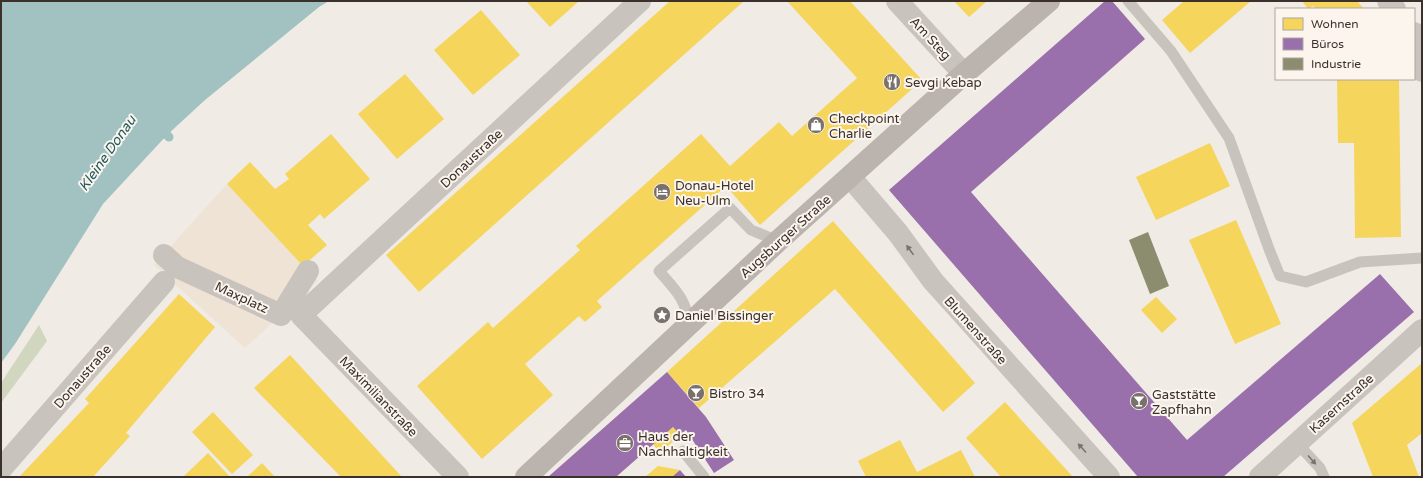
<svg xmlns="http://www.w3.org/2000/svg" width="1423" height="478" font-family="'Varela Round',sans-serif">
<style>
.green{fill:#d1d6bf}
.plaza{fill:#eee3d5}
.water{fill:#a1c2c1}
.homes{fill:#f6d55c}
.offices{fill:#9970ab}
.industry{fill:#8c8c6e}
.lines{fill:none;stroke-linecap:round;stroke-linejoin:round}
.stream{stroke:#a1c2c1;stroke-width:9}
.lane{stroke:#c9c3be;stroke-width:11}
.street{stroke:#c9c3be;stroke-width:22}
.secondary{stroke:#bab3ae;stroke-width:22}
.oneway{fill:#7b726d}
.labels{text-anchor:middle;stroke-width:4;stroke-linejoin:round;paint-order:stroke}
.street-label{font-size:13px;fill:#3b302b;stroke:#fbf5ee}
.poi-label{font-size:13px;fill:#3b302b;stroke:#fbf5ee;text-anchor:start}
.water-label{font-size:14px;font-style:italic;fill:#1f5a5e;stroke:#fbf5ee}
</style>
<rect width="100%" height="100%" fill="#f0ebe5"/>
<!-- green -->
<polygon class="green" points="39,325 47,341 1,403 1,383"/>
<!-- plaza -->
<polygon class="plaza" points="227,184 318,281 245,348 154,265"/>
<!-- water -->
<polygon class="water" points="1,1 329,1 319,7 205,100 167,135 103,204 15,344 1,363"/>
<!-- homes -->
<g class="homes">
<polygon points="526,1 579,1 550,27"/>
<polygon points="670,1 744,1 419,292 386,255"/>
<polygon points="787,1 850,1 922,80 760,225 726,186 597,301 602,307 585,322 579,316 525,364 553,395 482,459 417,386 488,322 493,328 580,250 576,246 701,134 730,166 779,122 792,136 857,78"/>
<polygon points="954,1 987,1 969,17"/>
<polygon points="1184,1 1251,1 1190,53 1162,20"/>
<polygon points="1302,1 1357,1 1364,9 1316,9 1313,6 1308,9"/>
<polygon points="481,10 520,55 473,95 434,50"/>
<polygon points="405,74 444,119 397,159 358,114"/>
<polygon points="1337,79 1399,79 1401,237 1355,238 1354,143 1338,143"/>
<polygon points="331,134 370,179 324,219 320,214 308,225 327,245 303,266 227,184 250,162 275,189 289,179 285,174"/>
<polygon points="1210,143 1230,186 1156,220 1136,177"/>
<polygon points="1236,220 1281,324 1235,344 1189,240"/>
<polygon points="833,221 975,383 943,412 835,289 699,408 667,372"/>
<polygon points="179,294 215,327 126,433 130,436 93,477 19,477 89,403 85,399"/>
<polygon points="1156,297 1177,319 1162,333 1141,310"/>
<polygon points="290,355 402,477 341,477 254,388"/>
<polygon points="1422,363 1422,433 1407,445 1419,477 1373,477 1352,423"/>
<polygon points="1005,402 1073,477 1001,477 966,438"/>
<polygon points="213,412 253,455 232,474 192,432"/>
<polygon points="673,427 680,435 660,453 653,444"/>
<polygon points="900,440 917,472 961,450 975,477 866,477 858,461"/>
<polygon points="208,453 230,477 183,477"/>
<polygon points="262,463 275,477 247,477"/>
<polygon points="658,466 680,470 672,477 645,477"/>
</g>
<!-- offices -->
<g class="offices">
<polygon points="1105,1 1112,1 1145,39 971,192 1187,440 1380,274 1414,312 1223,477 1138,477 889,190"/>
<polygon points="667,372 706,417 734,460 714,473 686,430 680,435 673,427 616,477 548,477"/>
<polygon points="680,470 686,477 672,477"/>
</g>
<!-- industry -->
<polygon class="industry" points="1148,232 1169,286 1150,294 1129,240"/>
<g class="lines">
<!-- stream -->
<polyline class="stream" points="167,135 169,137"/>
<!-- lane -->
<g class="lane">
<polyline points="1128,1 1171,51 1229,138 1269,249 1280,276 1306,282 1360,262 1422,258"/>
<path d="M 690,324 C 684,297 677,292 659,271 L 730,208 L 751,230 L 778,241"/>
<polyline points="1297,443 1320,468 1324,477"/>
<polyline points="683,451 704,477"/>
</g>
<!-- street -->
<g class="street">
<polyline points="897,1 964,74"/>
<polyline points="1388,1 1395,9"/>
<polyline points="1414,33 1421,49 1422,71"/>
<polyline points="851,178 898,233 933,281 1109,477"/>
<polyline points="164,255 177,267 281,315 308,271"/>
<polyline points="1,469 164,282"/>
<polyline points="458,477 301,315 640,1"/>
<polyline points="1260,477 1422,330"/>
</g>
<!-- secondary -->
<polyline class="secondary" points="526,477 778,241 964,74 1049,1"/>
</g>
<!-- one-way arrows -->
<defs><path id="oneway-solid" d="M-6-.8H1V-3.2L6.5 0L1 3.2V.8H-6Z"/></defs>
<g class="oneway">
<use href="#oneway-solid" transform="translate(910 250) rotate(-126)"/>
<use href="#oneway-solid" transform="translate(1082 448) rotate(-132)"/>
<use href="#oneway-solid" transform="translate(1312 460) rotate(48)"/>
</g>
<!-- icons -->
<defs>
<symbol id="restaurant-disc" viewBox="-11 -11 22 22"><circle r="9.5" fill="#7a716c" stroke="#fbf5ee"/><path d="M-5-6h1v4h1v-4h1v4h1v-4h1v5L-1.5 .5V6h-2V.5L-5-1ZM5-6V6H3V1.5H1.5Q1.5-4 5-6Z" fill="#fff"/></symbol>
<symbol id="shop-disc" viewBox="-11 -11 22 22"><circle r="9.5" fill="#7a716c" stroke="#fbf5ee"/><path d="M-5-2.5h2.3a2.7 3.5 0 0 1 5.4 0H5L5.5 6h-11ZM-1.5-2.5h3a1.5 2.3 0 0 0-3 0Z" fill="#fff"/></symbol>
<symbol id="hotel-disc" viewBox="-11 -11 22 22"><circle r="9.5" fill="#7a716c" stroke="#fbf5ee"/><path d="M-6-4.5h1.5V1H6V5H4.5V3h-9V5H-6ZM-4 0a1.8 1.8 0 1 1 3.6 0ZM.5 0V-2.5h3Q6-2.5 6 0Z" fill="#fff"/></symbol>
<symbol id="sight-disc" viewBox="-11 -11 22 22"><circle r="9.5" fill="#7a716c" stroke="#fbf5ee"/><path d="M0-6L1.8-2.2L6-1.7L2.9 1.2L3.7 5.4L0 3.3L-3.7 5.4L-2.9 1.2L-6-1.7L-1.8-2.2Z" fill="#fff"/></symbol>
<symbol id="bar-disc" viewBox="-11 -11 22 22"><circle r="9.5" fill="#7a716c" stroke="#fbf5ee"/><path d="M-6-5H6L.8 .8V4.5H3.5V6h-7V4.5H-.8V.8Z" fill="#fff"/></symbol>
<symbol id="office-disc" viewBox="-11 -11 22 22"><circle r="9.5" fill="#7a716c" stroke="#fbf5ee"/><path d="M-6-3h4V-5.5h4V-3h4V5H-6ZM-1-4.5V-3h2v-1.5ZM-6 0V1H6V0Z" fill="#fff"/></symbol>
</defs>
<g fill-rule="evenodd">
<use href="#restaurant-disc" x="882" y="72" width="20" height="20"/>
<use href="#shop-disc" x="806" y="115" width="20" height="20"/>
<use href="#hotel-disc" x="652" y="182" width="20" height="20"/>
<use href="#sight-disc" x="652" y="305" width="20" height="20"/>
<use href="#bar-disc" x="686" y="383" width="20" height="20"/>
<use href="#bar-disc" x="1129" y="391" width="20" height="20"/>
<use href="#office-disc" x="615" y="433" width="20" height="20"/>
</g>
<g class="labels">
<!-- street labels -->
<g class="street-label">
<text transform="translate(931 38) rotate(47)" y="5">Am Steg</text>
<text transform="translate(471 158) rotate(-43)" y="5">Donaustraße</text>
<text transform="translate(785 236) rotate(-42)" y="5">Augsburger Straße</text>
<text transform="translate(242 297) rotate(25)" y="5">Maxplatz</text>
<text transform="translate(976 330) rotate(48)" y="5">Blumenstraße</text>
<text transform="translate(82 376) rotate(-49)" y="5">Donaustraße</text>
<text transform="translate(379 396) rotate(46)" y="5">Maximilianstraße</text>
<text transform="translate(1341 403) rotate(-42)" y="5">Kasernstraße</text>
</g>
<!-- poi labels -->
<g class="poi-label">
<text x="905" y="87">Sevgi Kebap</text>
<text x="829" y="123">Checkpoint<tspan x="829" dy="15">Charlie</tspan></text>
<text x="675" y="190">Donau-Hotel<tspan x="675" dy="15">Neu-Ulm</tspan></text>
<text x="675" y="320">Daniel Bissinger</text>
<text x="709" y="398">Bistro 34</text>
<text x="1152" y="399">Gaststätte<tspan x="1152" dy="15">Zapfhahn</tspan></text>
<text x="638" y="441">Haus der<tspan x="638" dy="15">Nachhaltigkeit</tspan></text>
</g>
<!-- water labels -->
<g class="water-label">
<text transform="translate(107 153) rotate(-55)" y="5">Kleine Donau</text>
</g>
</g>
<!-- border -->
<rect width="1423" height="478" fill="none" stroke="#3b302b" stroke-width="4"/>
<!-- legend -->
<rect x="1275" y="8" width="140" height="72" fill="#fbf5ee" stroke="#aea6a0"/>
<rect x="1283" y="18" width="20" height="12" fill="#f6d55c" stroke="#aea6a0"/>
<text x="1311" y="28" font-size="12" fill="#3b302b">Wohnen</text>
<rect x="1283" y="38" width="20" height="12" fill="#9970ab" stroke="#aea6a0"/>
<text x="1311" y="48" font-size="12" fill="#3b302b">Büros</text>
<rect x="1283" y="58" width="20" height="12" fill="#8c8c6e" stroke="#aea6a0"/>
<text x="1311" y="68" font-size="12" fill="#3b302b">Industrie</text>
</svg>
